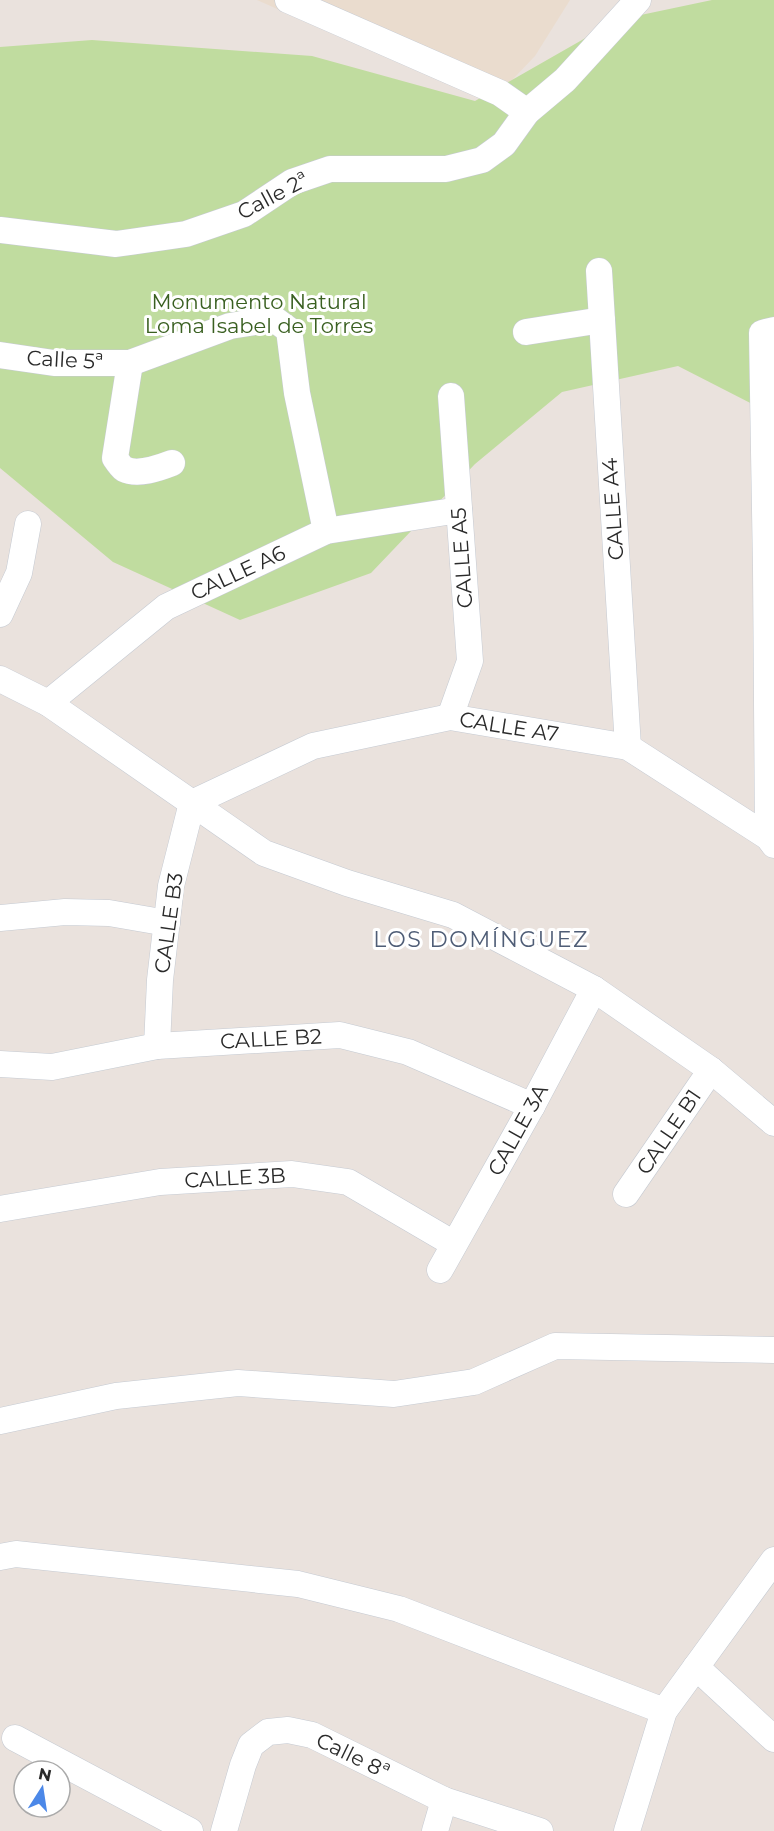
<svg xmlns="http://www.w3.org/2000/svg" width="774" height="1831" font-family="Montserrat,sans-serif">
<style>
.education{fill:#eadcce}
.green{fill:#c0dc9f}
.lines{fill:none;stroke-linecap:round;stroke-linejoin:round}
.street-casing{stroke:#c5cad2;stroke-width:27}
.street{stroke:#fff;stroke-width:26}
.labels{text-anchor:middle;stroke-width:6;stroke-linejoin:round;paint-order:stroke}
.street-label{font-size:21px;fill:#2a2a2a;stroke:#fff}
.park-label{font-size:21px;fill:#3a6021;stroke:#fff}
.neighbourhood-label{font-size:22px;letter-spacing:1.5px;fill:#4f5d76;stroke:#fff}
</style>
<rect width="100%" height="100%" fill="#eae2dd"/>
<!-- education -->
<polygon class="education" points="257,0 570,0 535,56 490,103"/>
<!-- green -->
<polygon class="green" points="712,0 774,0 774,415 678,366 562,392 475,464 371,573 240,620 113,562 0,468 0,47 92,40 312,56 475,101 617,20"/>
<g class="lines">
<defs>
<g id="street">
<polyline points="288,0 500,93 527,112 565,80 638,0"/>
<polyline points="0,230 116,244 186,234 244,214 292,182 330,169 446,169 482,160 504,144 527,112"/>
<polyline points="599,271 628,747"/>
<polyline points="526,332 602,320"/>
<polyline points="0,355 54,363 130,363 230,326 274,319 289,330 297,393 326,531"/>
<path d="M 130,363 L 115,458 C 117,461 121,467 124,469 C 138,476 159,468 172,463"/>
<polyline points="0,614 19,573 28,524"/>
<polyline points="0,679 48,703 264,853 347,883 453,915 594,989 711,1070 774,1123"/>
<polyline points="48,703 166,607 326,531 459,510"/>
<polyline points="450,717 470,661 451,396"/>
<polyline points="768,837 766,569 762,333 774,330"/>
<polyline points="0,918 65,912 109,913 167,923"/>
<polyline points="157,1046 160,980 171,886 192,803 313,746 450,717 628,747 768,837 774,845"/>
<polyline points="0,1064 52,1067 157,1046 340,1035 408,1052 532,1106"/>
<polyline points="626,1194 711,1070"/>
<polyline points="0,1209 160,1182 292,1174 348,1182 454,1244"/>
<polyline points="440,1270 532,1106 594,989"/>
<polyline points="0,1421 116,1396 238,1383 394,1394 474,1382 555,1346 774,1350"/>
<polyline points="0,1557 16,1554 298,1584 399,1609 664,1711"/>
<polyline points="696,1667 774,1739"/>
<polyline points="15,1738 190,1831"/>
<polyline points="224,1831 243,1765 251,1745 268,1732 288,1730 312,1735 444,1800 540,1831"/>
<polyline points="435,1831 444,1800"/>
<polyline points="627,1831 664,1711 774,1560"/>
</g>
</defs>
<!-- street casing -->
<use href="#street" class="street-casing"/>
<!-- street -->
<use href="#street" class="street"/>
</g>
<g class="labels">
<!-- street labels -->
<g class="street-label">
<text transform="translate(273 196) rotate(-28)" y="7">Calle 2ª</text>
<text transform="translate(65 360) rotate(3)" y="7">Calle 5ª</text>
<text transform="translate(613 509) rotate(-94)" y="7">CALLE A4</text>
<text transform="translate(462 558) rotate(-94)" y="7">CALLE A5</text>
<text transform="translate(238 573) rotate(-25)" y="7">CALLE A6</text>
<text transform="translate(509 727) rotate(9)" y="7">CALLE A7</text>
<text transform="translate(169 923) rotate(-82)" y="7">CALLE B3</text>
<text transform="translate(271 1039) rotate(-3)" y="7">CALLE B2</text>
<text transform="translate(518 1130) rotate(-61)" y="7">CALLE 3A</text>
<text transform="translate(669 1132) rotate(-56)" y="7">CALLE B1</text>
<text transform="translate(235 1178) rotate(-3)" y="7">CALLE 3B</text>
<text transform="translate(353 1756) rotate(26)" y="7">Calle 8ª</text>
</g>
<!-- park labels -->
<g class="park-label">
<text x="259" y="309">Monumento Natural<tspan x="259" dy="24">Loma Isabel de Torres</tspan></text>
</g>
<!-- neighbourhood labels -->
<g class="neighbourhood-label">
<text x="481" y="947">LOS DOMÍNGUEZ</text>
</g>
</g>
<!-- north arrow -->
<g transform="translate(42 1789) rotate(12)"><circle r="28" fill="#ffffff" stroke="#aaaaaa" stroke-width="1.5"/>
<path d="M0-4.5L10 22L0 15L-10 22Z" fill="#4c88e8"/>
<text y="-9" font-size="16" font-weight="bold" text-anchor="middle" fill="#2a2a2a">N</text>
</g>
</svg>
